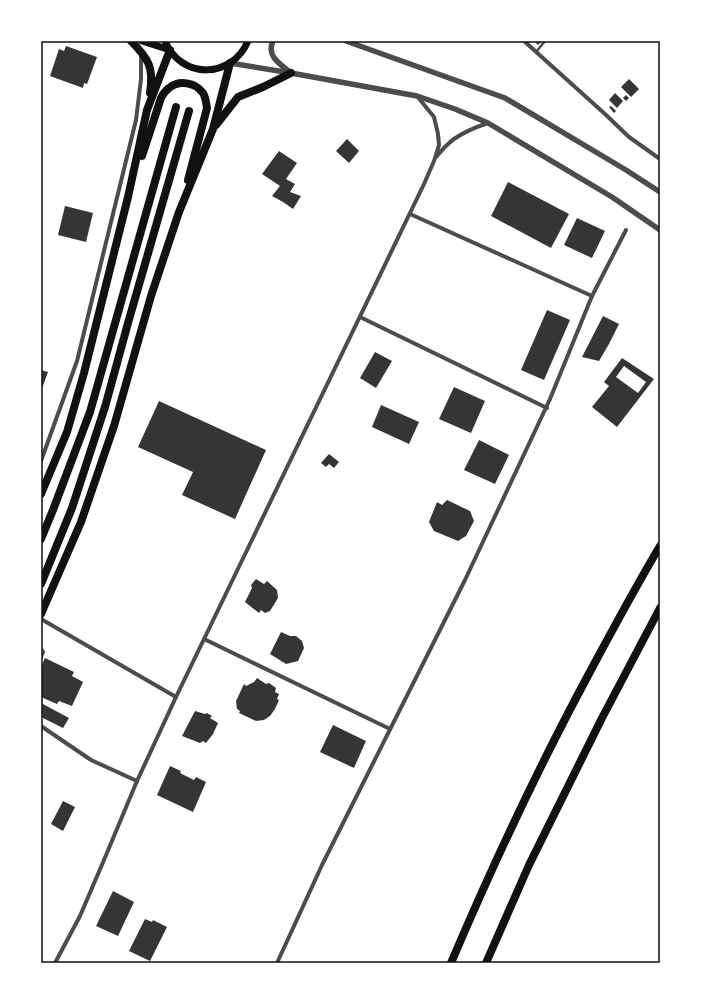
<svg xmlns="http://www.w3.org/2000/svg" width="701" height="1004" font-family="'DejaVu Sans',sans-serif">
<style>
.building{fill:#353535;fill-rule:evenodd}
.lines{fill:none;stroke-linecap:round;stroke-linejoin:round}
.service{stroke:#4c4c4c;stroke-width:2.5}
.minor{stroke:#4c4c4c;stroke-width:4}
.tertiary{stroke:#4c4c4c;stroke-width:5.5}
.primary{stroke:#111;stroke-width:7}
.trunk{stroke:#111;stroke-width:8}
.motorway{stroke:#111;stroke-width:8}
.neatline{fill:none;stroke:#111;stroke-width:1.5}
</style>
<rect width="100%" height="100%" fill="#fff"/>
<!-- building -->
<g class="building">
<polygon points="534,41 542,41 538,45"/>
<polygon points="66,46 97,57 87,84 84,83 83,88 50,76 59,49 64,51"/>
<polygon points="629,79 639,89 631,97 621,87"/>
<polygon points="615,93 623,101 617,108 609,100"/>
<polygon points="626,95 629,98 626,101 623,98"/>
<polygon points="611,106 616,111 614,113 609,107"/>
<polygon points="347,139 359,151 349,163 336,151"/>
<polygon points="279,151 297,163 286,179 295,184 290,192 301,196 293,209 283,202 272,196 280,186 262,174"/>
<polygon points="508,182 569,214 551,248 491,216"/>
<polygon points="65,206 93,213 86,242 58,235"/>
<polygon points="577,218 605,231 592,258 564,245"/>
<polygon points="547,310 570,320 544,380 521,370"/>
<polygon points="603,316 619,324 609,344 599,361 582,357"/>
<polygon points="375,352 392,361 376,388 360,378"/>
<path d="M 622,358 L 654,379 L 617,427 L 592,407 L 609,386 L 604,382 ZM 624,366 L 646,382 L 638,393 L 616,377 Z"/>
<polygon points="41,370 48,372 41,391"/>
<polygon points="454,387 485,401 471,433 439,419"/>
<polygon points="159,401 266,450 235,519 182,495 193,472 138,447"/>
<polygon points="381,405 419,422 409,444 372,427"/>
<polygon points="479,440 509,455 495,484 464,470"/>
<polygon points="329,454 339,462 334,468 329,464 326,467 321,463"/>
<polygon points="447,500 470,511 474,521 466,536 458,541 434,531 429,522 437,502 442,505"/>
<polygon points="256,579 264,584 267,581 277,590 278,598 270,611 265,613 261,610 259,613 245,602 252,588 251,585"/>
<polygon points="281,632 290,636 296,636 302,641 304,648 298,661 286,664 270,654"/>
<polygon points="45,658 74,672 72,676 83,682 72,706 59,701 57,704 41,697 41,667"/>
<polygon points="257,678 266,684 269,683 276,688 275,692 279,694 277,699 279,700 275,709 270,716 264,720 256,721 239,713 240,711 237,709 236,701 244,684 246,686 254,682"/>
<polygon points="41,703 69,718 63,728 41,717"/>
<polygon points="195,711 205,714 207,713 212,716 210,718 218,723 213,734 206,743 203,741 200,743 182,736"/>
<polygon points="333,725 366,741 354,768 320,752"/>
<polygon points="170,766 181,771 180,773 194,780 196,777 206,782 193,812 157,795"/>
<polygon points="63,801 75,807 63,831 51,824"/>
<polygon points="113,891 134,902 118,936 96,926"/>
<polygon points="145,919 152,922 153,920 167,927 150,961 129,951"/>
</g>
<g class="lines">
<!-- service -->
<g class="service">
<polyline points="536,52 545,41"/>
<polyline points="41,648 44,652 41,658"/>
</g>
<!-- minor -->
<g class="minor">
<polyline points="524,41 605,114 629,137 660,159"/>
<path d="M 436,157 C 441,151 447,144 454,139 C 464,132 476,127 488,123"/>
<polyline points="410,214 592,296"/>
<polyline points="360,317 547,408"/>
<polyline points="41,461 77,361 136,120 141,79 141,55"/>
<polyline points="41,619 176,697"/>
<polyline points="204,639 390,729"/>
<polyline points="41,726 91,760 137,781"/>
<polyline points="55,963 80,916 104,860 137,781 176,697 424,184 434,161 439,145 438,134 434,117 417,96"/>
<polyline points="277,963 322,865 465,580 550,399 592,296 626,230"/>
</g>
<!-- tertiary -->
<g class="tertiary">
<path d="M 273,41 C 266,56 280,64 290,72"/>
<polyline points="346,41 505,98 626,170 660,192"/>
<polyline points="230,63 291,73 417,96 455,109 488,123 612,197 660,230"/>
</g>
<!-- primary -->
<g class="primary">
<polyline points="142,41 170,50"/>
<path d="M 165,41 C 181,80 232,79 248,41"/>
</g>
<!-- trunk -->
<g class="trunk">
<path d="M 131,41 C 149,59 154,68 150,93"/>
<polyline points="216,125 238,97 263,87 291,73"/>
<path d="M 142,156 L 161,98 C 163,94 165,91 169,88 C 179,80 195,82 203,93 C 206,98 206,103 207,108 L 188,180"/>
<polyline points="41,494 67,432 84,373 128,197 147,110 170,50"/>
<polyline points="41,539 53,510 90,412 176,107"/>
<polyline points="41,584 72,508 105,407 128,323 189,111"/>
<polyline points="41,614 81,522 114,426 151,296 179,212 213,129 230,63"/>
</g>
<!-- motorway -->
<g class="motorway">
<path d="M 451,963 C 494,862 540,764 592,668 C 614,627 636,586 660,546"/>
<polyline points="486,963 529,865 602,718 660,608"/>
</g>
</g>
<!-- border -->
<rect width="701" height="1004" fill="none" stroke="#ffffff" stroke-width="84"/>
<rect x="42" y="42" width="617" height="920" class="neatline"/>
</svg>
